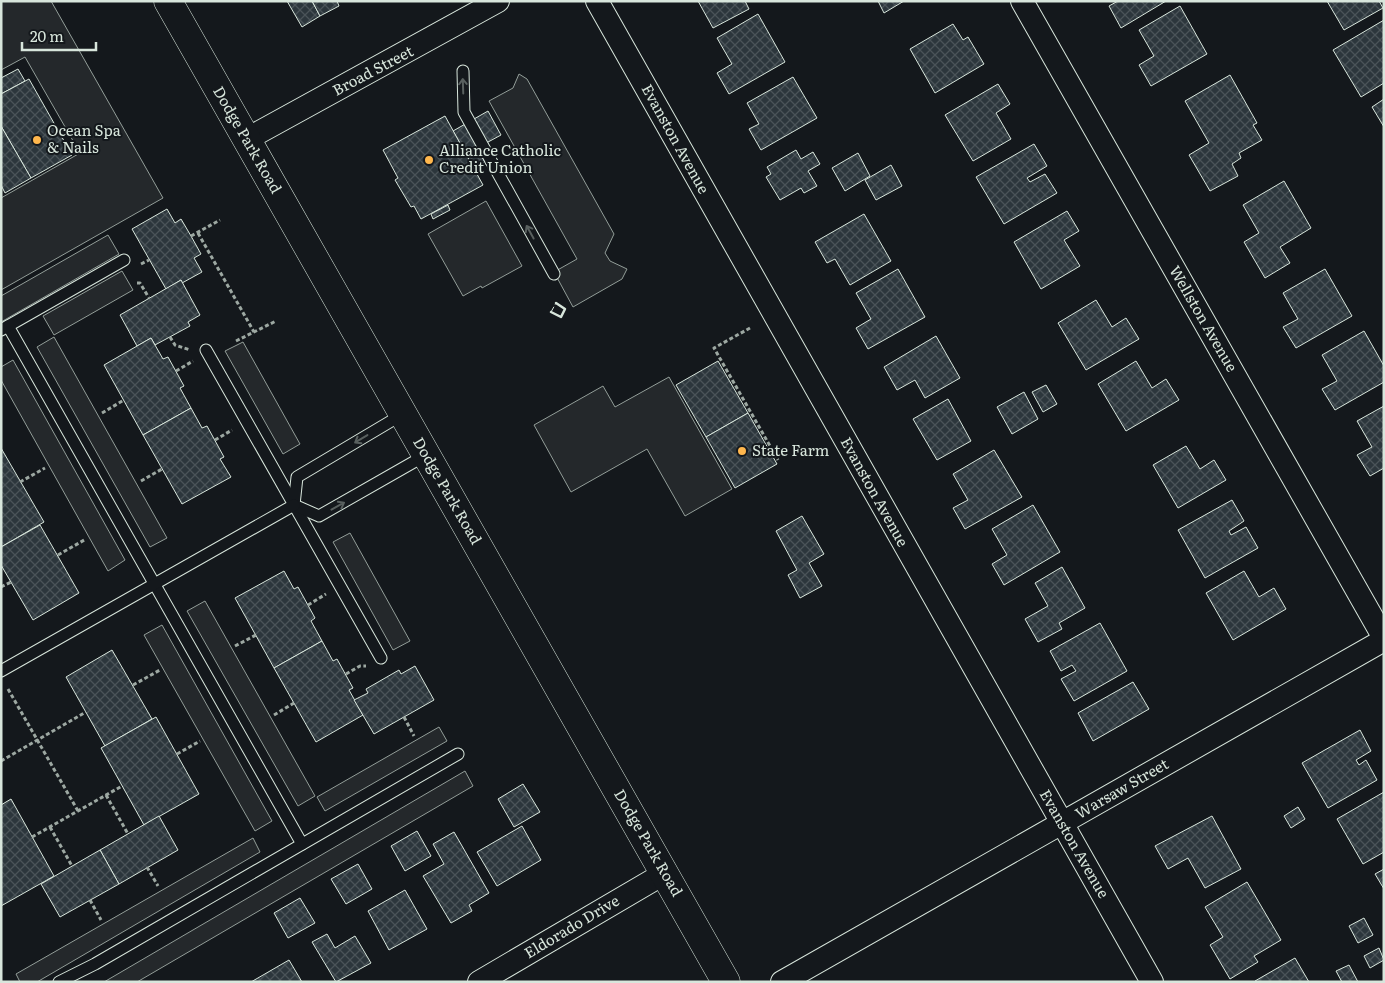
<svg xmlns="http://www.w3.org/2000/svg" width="1385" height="983" font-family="Literata,serif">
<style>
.parking{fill:#24282b;stroke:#939e99}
.building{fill:url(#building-cross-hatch);stroke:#d8e6dc}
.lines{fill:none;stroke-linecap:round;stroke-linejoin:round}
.service-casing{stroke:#d8e6dc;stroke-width:13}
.minor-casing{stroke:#d8e6dc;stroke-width:24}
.tertiary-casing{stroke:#d8e6dc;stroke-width:29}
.path{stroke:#9da8a2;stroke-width:3;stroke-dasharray:4 2.5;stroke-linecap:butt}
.service{stroke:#14181c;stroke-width:11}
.minor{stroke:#14181c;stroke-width:22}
.tertiary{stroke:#14181c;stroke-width:28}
.fence{stroke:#d8e6dc;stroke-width:1;stroke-dasharray:6 2.5;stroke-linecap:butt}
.wall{stroke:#d8e6dc;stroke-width:2.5}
.oneway{stroke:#59605f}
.poi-dot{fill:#ffb74d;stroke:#14181c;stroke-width:2}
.labels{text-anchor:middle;stroke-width:4;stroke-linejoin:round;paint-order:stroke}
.street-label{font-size:15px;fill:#d8e6dc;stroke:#14181c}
.poi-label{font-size:15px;fill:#d8e6dc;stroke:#14181c;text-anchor:start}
</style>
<defs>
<pattern id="building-cross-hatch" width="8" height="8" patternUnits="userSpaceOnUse" patternTransform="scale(1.25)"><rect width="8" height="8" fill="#2c363c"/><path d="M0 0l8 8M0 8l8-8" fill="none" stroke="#4a5358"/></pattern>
</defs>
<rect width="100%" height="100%" fill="#14181c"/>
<!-- parking -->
<g class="parking">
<polygon points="1,1 51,1 163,198 1,290 1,198 80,153 25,57 1,70"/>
<polygon points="519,74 527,79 614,234 605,253 610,261 627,269 622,279 573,307 554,272 577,259 489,101 513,88"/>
<polygon points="486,201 522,266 482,288 481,286 463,296 428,234"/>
<polygon points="108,235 119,254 1,322 1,296"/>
<polygon points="122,271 133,290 54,335 43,316"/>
<polygon points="54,337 167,538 150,547 37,347"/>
<polygon points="243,342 300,444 283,454 225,351"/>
<polygon points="13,360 125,560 108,571 1,380 1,367"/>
<polygon points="669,377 732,489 685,516 647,449 571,492 534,425 603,386 615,407"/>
<polygon points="350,533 410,641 393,650 333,542"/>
<polygon points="205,601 315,796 298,806 187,611"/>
<polygon points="162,625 272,821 255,831 144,635"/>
<polygon points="439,727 447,741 325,811 317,797"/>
<polygon points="465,771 473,786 137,982 104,982"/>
<polygon points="253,838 260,852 37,982 20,982 16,974"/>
</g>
<!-- building -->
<g class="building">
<polygon points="287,1 312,1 320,16 302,27"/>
<polygon points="312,1 337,1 339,6 320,16"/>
<polygon points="698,1 745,1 749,9 713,28"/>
<polygon points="878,1 904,1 884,13"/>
<polygon points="1118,1 1166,1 1121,28 1109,6"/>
<polygon points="1327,1 1379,1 1383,8 1344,30"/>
<polygon points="1180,6 1207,54 1151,86 1139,65 1154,56 1139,30"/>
<polygon points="758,14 785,62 729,94 717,73 732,64 717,38"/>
<polygon points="1384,20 1384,83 1361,97 1333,50"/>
<polygon points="953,24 963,40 968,37 984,64 935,93 910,49"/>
<polygon points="18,69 25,81 1,94 1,78"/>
<polygon points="1230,75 1257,123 1253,125 1262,140 1239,153 1241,158 1232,164 1238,176 1210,191 1189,155 1209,143 1185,101"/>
<polygon points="793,77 817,118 761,150 749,129 759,124 747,103"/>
<polygon points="29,79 72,155 31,178 1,126 1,94"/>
<polygon points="998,84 1010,104 996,113 1011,139 973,161 945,115"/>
<polygon points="1384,99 1384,127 1372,107"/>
<polygon points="488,111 501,135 477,148 486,164 475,170 453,131"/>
<polygon points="445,116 483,185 421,219 414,206 411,207 395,180 398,178 383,150"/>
<polygon points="1,126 31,178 5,193 1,185"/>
<polygon points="1034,144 1047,166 1027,178 1030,182 1045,174 1057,193 1004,224 976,177"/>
<polygon points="796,150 801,159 813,152 820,164 808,171 817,186 804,193 801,188 780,200 766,177 771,174 767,167"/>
<polygon points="858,153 870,176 845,191 832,168"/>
<polygon points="891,165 902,186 876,200 865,180"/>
<polygon points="1284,181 1311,228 1280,247 1290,263 1265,278 1244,242 1259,233 1243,205"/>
<polygon points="448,205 450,210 433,219 431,214"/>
<polygon points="167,209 175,223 181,219 191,236 201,254 194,258 202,272 182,283 181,280 166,289 132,229"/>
<polygon points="1067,211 1079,231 1064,240 1080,266 1041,289 1014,242"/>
<polygon points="864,214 891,261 850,285 835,259 827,263 815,242"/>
<polygon points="898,269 925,317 868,349 856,328 871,319 856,293"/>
<polygon points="1325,269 1352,316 1296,348 1283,327 1298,319 1283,293"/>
<polygon points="181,280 200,315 188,322 190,326 155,345 151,338 137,346 120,315"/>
<polygon points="1096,300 1112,327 1126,318 1139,339 1086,370 1058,323"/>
<polygon points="1364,331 1384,366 1384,382 1335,410 1322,389 1337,381 1322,355"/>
<polygon points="936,336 960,378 925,398 915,380 897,390 884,367"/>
<polygon points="151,338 163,359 168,357 184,386 180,388 191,408 143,435 104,365"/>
<polygon points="718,361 748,413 706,437 676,385"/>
<polygon points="1136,361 1152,388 1166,379 1179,400 1126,431 1098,384"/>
<polygon points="1046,385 1057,404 1043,412 1032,392"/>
<polygon points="1024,392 1038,419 1012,434 997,407"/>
<polygon points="948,399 971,441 937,460 913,419"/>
<polygon points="1384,406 1384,468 1370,476 1357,455 1372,447 1357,421"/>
<polygon points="191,408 202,428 207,426 224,457 220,459 231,477 182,504 143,435"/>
<polygon points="748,413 777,464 735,488 706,437"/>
<polygon points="1186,446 1200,469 1214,460 1226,480 1178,508 1153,465"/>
<polygon points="1,448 44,522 1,547"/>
<polygon points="994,450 1022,497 965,529 953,508 968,500 953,474"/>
<polygon points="1232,500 1244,521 1229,531 1231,535 1246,527 1258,548 1205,578 1178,530"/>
<polygon points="1033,505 1060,552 1004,585 992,564 1007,555 992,529"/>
<polygon points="802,516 824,554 809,563 822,586 800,598 788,575 797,570 776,531"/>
<polygon points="40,525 79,593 33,620 1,565 1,547"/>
<polygon points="1062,567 1085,608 1059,623 1062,629 1038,642 1025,619 1048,606 1035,583"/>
<polygon points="284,571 294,589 298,587 315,618 311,621 322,641 274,668 235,598"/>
<polygon points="1244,571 1259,597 1274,588 1286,609 1233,640 1206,593"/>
<polygon points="1100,623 1127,671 1074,701 1061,679 1076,671 1072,665 1061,671 1050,651"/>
<polygon points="322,641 333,661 337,659 353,688 349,690 363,715 316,742 274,668"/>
<polygon points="112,650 152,719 105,746 66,677"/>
<polygon points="415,666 434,700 374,734 354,700 368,693 366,689 399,670 401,674"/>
<polygon points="1133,682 1149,709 1093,741 1078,713"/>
<polygon points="156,717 199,794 144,825 101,748"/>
<polygon points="1360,730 1371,751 1356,760 1359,765 1366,760 1377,780 1328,808 1302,763"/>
<polygon points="523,784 540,812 514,827 498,799"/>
<polygon points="1384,792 1384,852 1363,864 1337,819"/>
<polygon points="11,799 54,876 1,906 1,805"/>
<polygon points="1298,807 1305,819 1291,828 1284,816"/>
<polygon points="159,816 178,850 119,884 100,850"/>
<polygon points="1212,816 1241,869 1205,888 1188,858 1168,869 1155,846"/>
<polygon points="522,826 541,860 497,886 477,852"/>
<polygon points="417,831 431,856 405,871 391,846"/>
<polygon points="454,832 489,893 469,905 472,911 451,923 423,876 444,864 433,844"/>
<polygon points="100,850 119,884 60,917 41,884"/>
<polygon points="358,864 372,889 346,904 331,879"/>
<polygon points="1384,869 1384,889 1375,874"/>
<polygon points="1247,882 1281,940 1254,956 1258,962 1230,979 1210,945 1223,937 1205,907"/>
<polygon points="405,890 427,929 389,950 368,911"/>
<polygon points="300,898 315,923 288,938 274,913"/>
<polygon points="1364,918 1373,935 1358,943 1349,926"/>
<polygon points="327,934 335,948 355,936 371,963 336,982 312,942"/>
<polygon points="1379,948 1384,960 1370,968 1364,956"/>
<polygon points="1295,958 1309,982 1256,982 1255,981"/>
<polygon points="289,960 302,982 251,982"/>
<polygon points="1349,965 1358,982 1342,982 1336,971"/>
</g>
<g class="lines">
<defs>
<g id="service">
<polyline points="463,71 464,112 554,274"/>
<polyline points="8,326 302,844"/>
<polyline points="1,330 124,260"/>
<polyline points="206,350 381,658"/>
<polyline points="294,505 297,477 403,414"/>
<polyline points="294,505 319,516 426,455"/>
<polyline points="1,671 294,505"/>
<polyline points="59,982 95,964 458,754"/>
</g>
<g id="minor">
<polyline points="597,1 1152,982"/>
<polyline points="1022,1 1384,638"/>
<polyline points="247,139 498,1"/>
<polyline points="479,982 665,873"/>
<polyline points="782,982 1384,640"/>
</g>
<polyline id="tertiary" points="168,1 726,982"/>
</defs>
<!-- service casing -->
<use href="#service" class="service-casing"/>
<!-- minor casing -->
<use href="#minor" class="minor-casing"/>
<!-- tertiary casing -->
<use href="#tertiary" class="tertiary-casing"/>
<!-- path -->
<g class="path">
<polyline points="198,233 254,332"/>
<polyline points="191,236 220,220"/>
<polyline points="141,264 149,260"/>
<polyline points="137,283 140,283 149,298"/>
<polyline points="750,328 714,348 778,460"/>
<polyline points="170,337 175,345 190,350"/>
<polyline points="236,341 276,321"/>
<polyline points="176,371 193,361"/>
<polyline points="102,413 124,400"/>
<polyline points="215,440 232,430"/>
<polyline points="141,481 162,469"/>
<polyline points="20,482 45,468"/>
<polyline points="58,555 86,539"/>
<polyline points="1,587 11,582"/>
<polyline points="308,605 326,594"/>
<polyline points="235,646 256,635"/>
<polyline points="346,674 360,666 366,666"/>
<polyline points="133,685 160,670"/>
<polyline points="8,689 78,811"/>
<polyline points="274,715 294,703"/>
<polyline points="404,717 414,736"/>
<polyline points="177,754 200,741"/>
<polyline points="1,761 86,712"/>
<polyline points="106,795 128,834"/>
<polyline points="50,827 72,866"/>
<polyline points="32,837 122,786"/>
<polyline points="147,867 158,886"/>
<polyline points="90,900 101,920"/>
</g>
<!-- service -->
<use href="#service" class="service"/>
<!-- minor -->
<use href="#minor" class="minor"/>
<!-- tertiary -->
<use href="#tertiary" class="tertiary"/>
<!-- fence -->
<polyline class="fence" points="551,312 556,303"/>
<!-- wall -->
<polyline class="wall" points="551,312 561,317 565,309 556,303"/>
</g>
<!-- one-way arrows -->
<defs><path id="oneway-shaft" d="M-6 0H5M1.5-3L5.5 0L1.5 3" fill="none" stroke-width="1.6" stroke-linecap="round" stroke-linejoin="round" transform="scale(1.25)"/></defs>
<g class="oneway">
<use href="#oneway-shaft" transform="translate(463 86) rotate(-92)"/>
<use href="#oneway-shaft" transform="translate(530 232) rotate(-119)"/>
<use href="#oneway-shaft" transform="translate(361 439) rotate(149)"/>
<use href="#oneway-shaft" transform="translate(338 506) rotate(-29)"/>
</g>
<!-- markers -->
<g class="poi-dot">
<circle cx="37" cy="140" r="5"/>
<circle cx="429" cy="160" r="5"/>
<circle cx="742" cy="451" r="5"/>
</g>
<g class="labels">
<!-- street labels -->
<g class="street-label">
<text transform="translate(373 71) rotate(-28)" y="5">Broad Street</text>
<text transform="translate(675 139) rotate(61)" y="5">Evanston Avenue</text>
<text transform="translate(247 140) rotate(60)" y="5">Dodge Park Road</text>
<text transform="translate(1203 319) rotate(60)" y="5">Wellston Avenue</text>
<text transform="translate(447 491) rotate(60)" y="5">Dodge Park Road</text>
<text transform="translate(874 492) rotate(61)" y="5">Evanston Avenue</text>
<text transform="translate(1122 789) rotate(-30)" y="5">Warsaw Street</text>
<text transform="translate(648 843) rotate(60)" y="5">Dodge Park Road</text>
<text transform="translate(1074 844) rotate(60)" y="5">Evanston Avenue</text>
<text transform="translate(572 927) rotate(-31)" y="5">Eldorado Drive</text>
</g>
<!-- poi labels -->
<g class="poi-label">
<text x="47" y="136">Ocean Spa<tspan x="47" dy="17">&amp; Nails</tspan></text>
<text x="439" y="156">Alliance Catholic<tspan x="439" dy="17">Credit Union</tspan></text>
<text x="752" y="456">State Farm</text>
</g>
</g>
<!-- border -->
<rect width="1385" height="983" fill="none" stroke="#d8e6dc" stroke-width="5"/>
<!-- scale -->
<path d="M22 42v8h74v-8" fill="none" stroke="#d8e6dc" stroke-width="2.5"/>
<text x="30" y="42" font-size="15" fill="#d8e6dc" stroke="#14181c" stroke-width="4" paint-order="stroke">20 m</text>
</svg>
